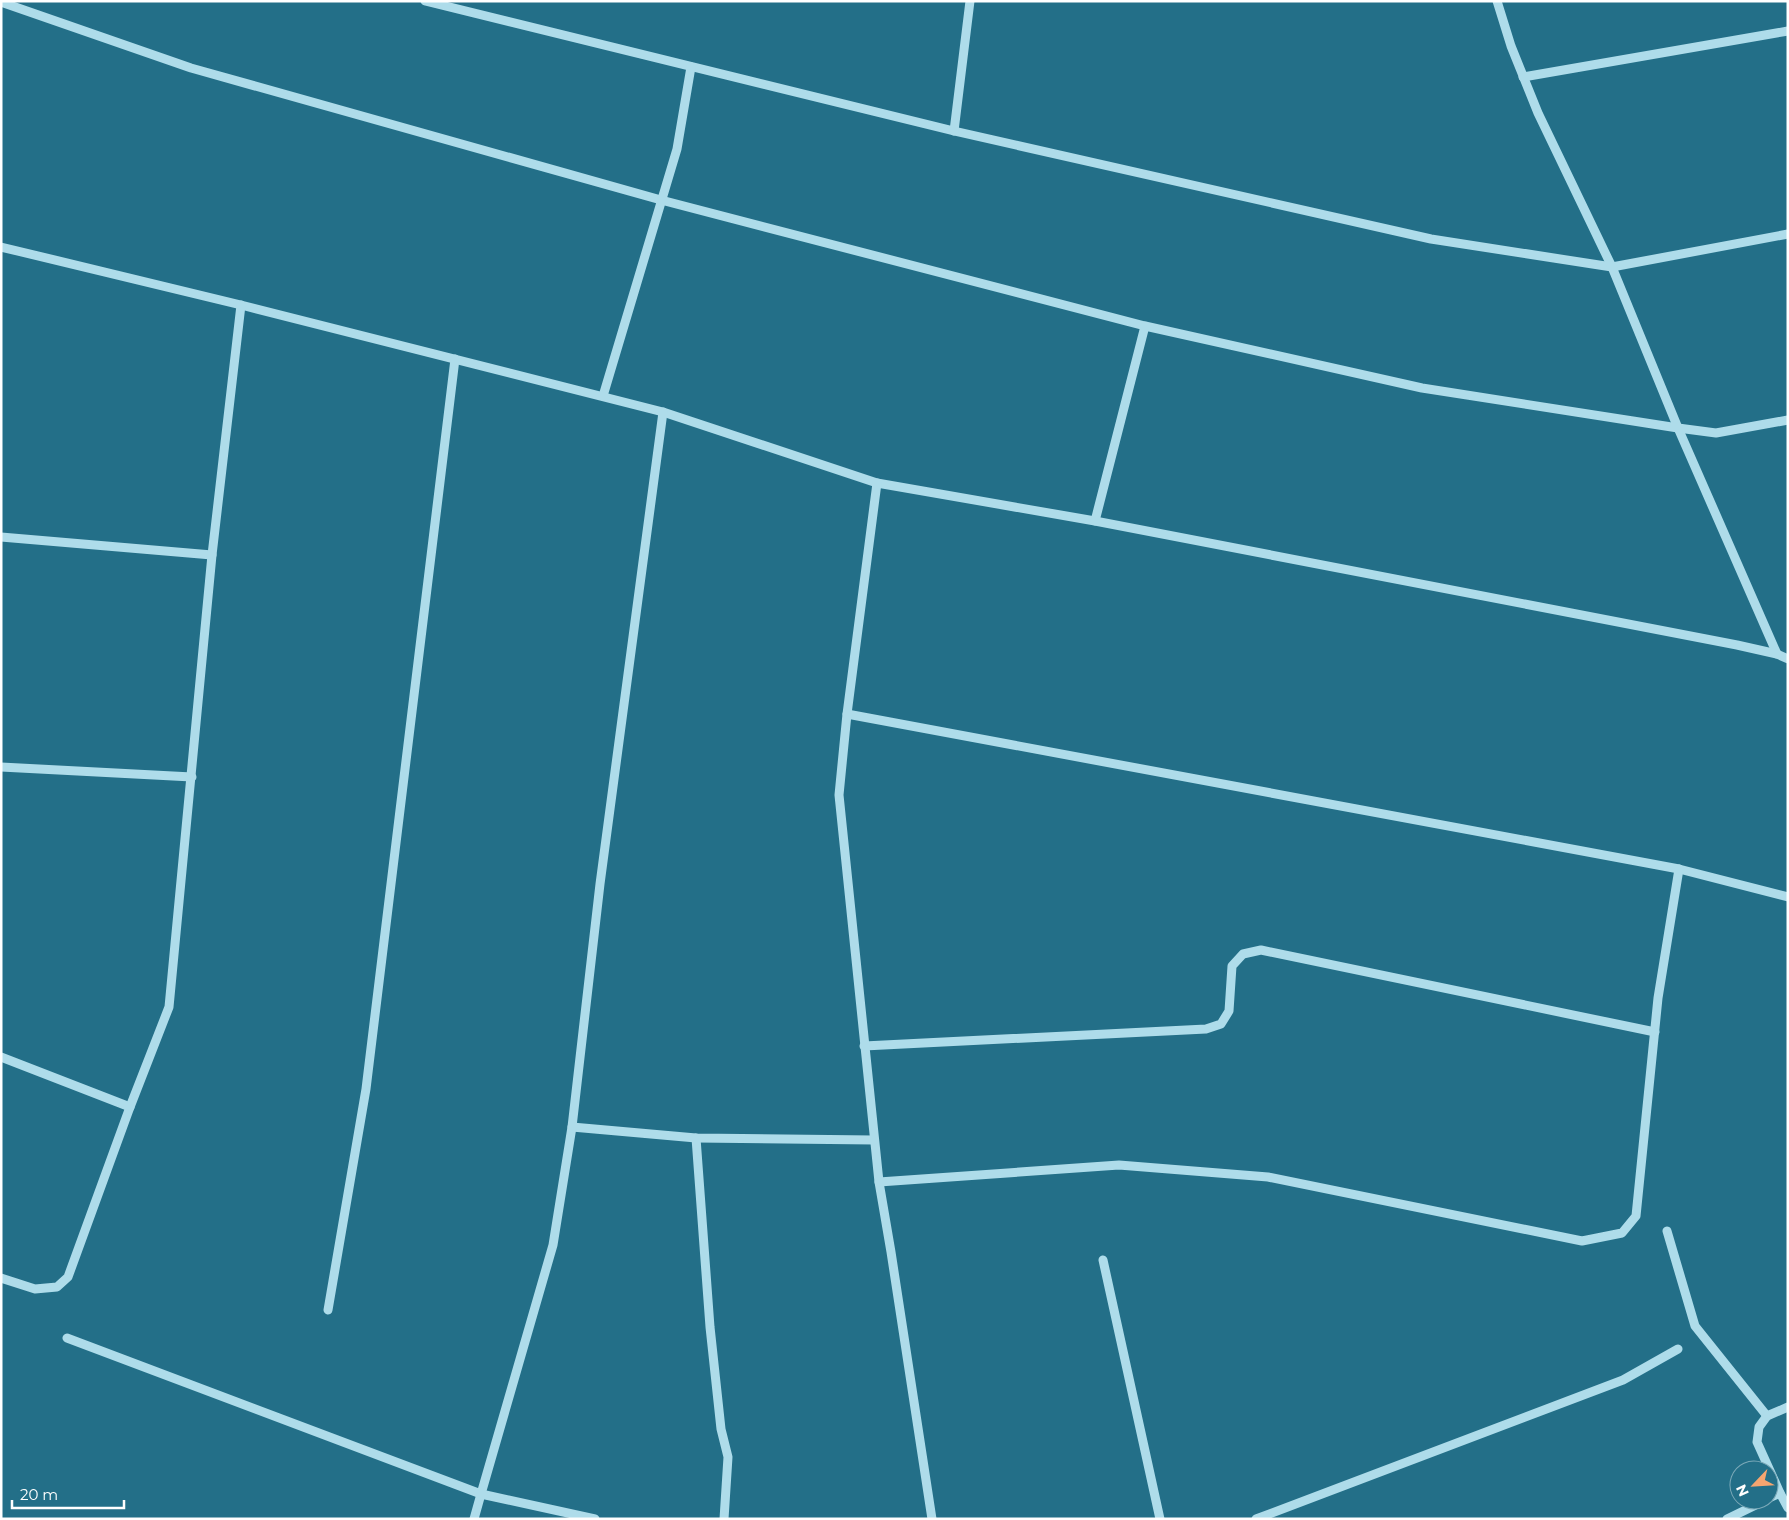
<svg xmlns="http://www.w3.org/2000/svg" width="1789" height="1520" font-family="Montserrat,sans-serif">
<style>
.lines{fill:none;stroke-linecap:round;stroke-linejoin:round}
.minor{stroke:#aedcea;stroke-width:9}
</style>
<rect width="100%" height="100%" fill="#236f88"/>
<g class="lines">
<!-- minor -->
<g class="minor">
<polyline points="425,1 954,131 1431,239 1612,267 1788,234"/>
<polyline points="1497,1 1511,46 1538,113 1612,267 1678,428 1777,654"/>
<polyline points="1,2 191,68 661,200 1145,326 1422,388 1678,428 1716,433 1788,420"/>
<polyline points="1523,77 1788,31"/>
<polyline points="954,131 970,1"/>
<polyline points="1,247 241,305 663,412 877,483 1095,521 1737,645 1777,654 1788,659"/>
<polyline points="603,396 677,149 691,67"/>
<polyline points="877,483 847,714 839,795 879,1182 891,1252 932,1519"/>
<polyline points="1095,521 1145,326"/>
<polyline points="1,537 212,555"/>
<polyline points="847,714 1679,869 1788,897"/>
<polyline points="1,767 192,777"/>
<polyline points="864,1046 1206,1029 1221,1024 1229,1011 1232,966 1243,954 1261,950 1655,1032"/>
<polyline points="1,1057 130,1107"/>
<polyline points="572,1127 696,1138 874,1140"/>
<polyline points="696,1138 710,1327 721,1429 728,1457 724,1519"/>
<polyline points="879,1182 1119,1165 1268,1177 1582,1241 1622,1233 1636,1216 1658,998 1679,869"/>
<polyline points="1667,1231 1695,1326 1767,1416"/>
<polyline points="1103,1260 1160,1519"/>
<polyline points="1,1278 35,1289 57,1287 68,1277 130,1107 169,1007 212,555 241,305"/>
<polyline points="328,1310 366,1089 455,359"/>
<polyline points="67,1338 481,1494 553,1245 572,1127 600,884 663,412"/>
<polyline points="1780,1493 1788,1508"/>
<polyline points="1769,1498 1780,1493 1757,1442 1759,1427 1767,1416 1788,1407"/>
<polyline points="474,1519 481,1494 595,1519"/>
<polyline points="1256,1519 1623,1380 1678,1349"/>
<polyline points="1727,1519 1766,1500"/>
</g>
</g>
<!-- border -->
<rect width="1789" height="1520" fill="none" stroke="#ffffff" stroke-width="5"/>
<!-- north arrow -->
<g transform="translate(1754 1485) rotate(245)"><circle r="24" fill="#236f88" stroke="#7ba9b8"/>
<path d="M0-4L9 19L0 12L-9 19Z" fill="#f5a570"/>
<text y="-8" font-size="14" font-weight="bold" text-anchor="middle" fill="#ffffff">N</text>
</g>
<!-- scale -->
<path d="M12 1500v8h112v-8" fill="none" stroke="#ffffff" stroke-width="2.5"/>
<text x="20" y="1500" font-size="15" fill="#ffffff" stroke="#236f88" stroke-width="4" paint-order="stroke">20 m</text>
</svg>
